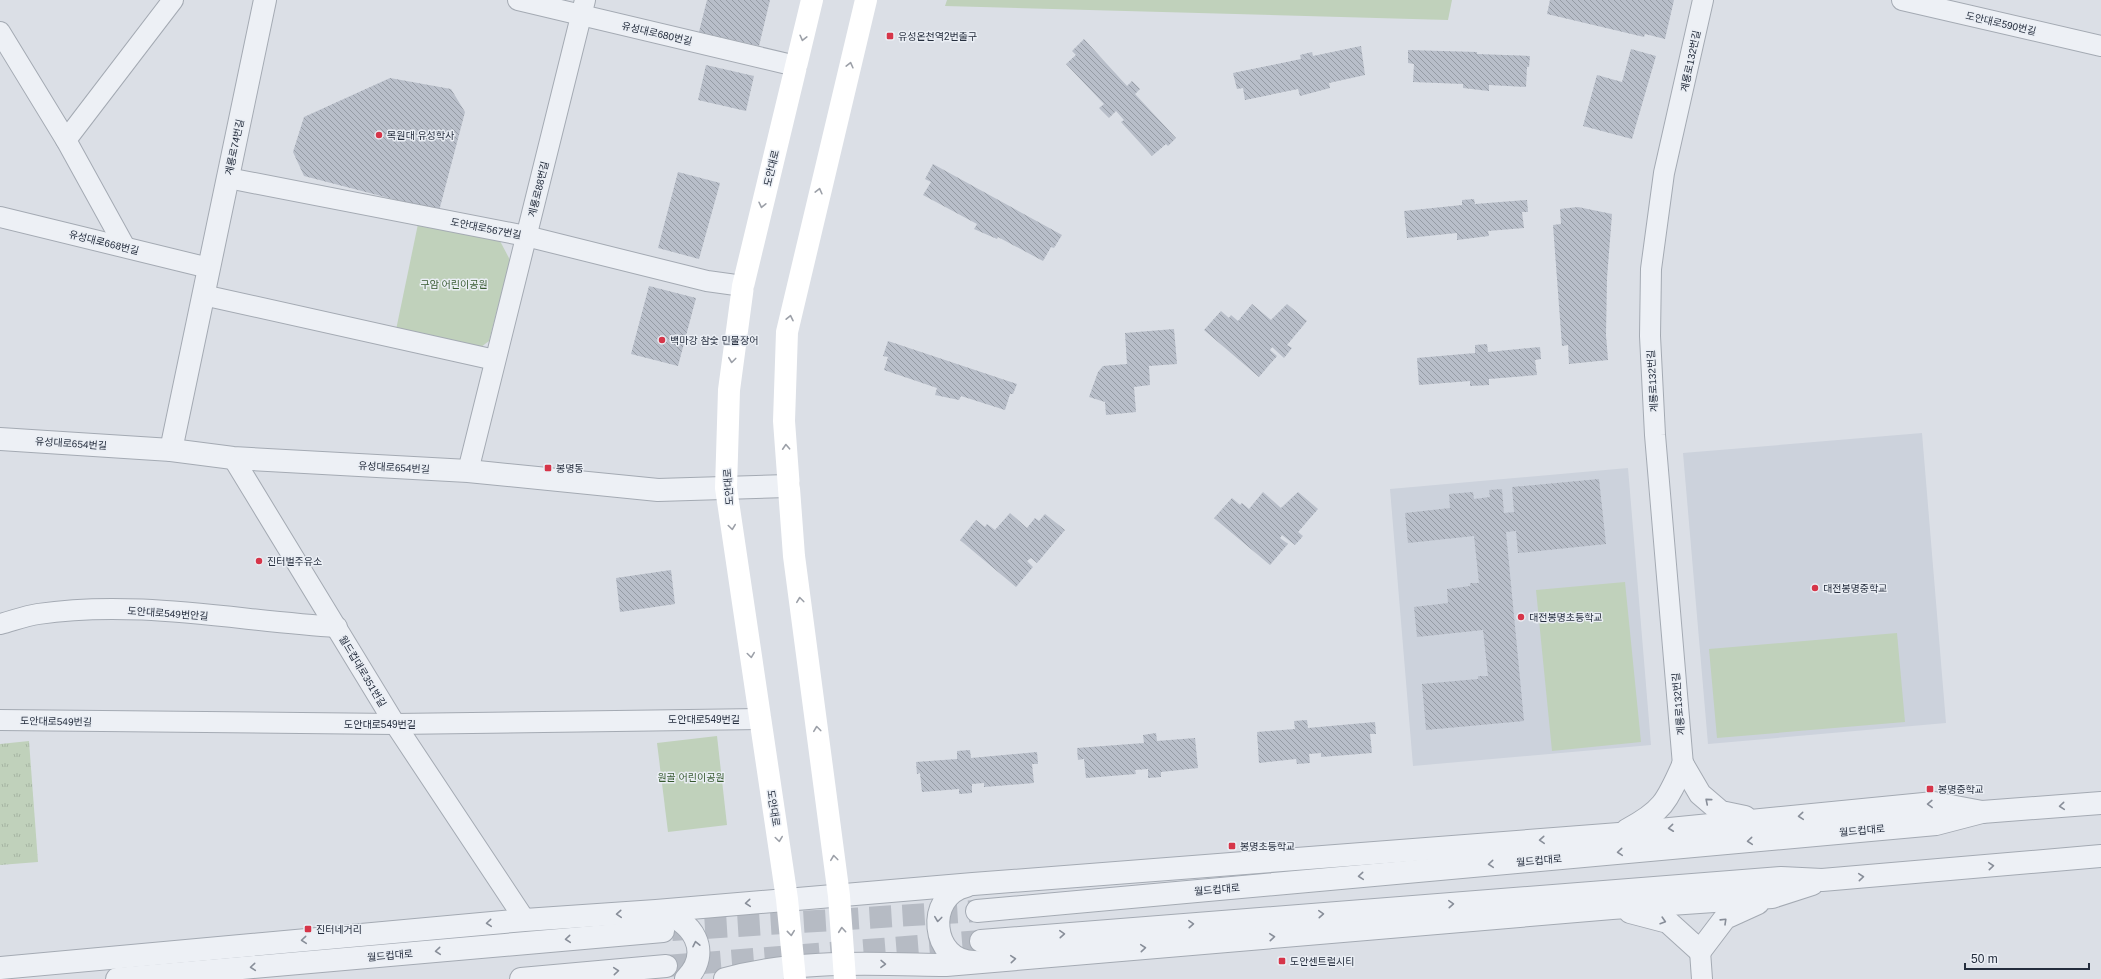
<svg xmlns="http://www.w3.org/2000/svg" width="2101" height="979" font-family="Helvetica,'Noto Sans KR',sans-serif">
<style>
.built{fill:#ccd2dc}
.grass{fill:url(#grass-tufts)}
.green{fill:#c0d1bb}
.building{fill:url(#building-back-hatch)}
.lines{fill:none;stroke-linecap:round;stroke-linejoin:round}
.tertiary-tunnel{stroke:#b6bbc4;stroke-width:22;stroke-dasharray:22 11;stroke-linecap:butt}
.minor-casing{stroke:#a4aab3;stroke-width:22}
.tertiary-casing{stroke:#a4aab3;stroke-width:24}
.minor{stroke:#edf0f5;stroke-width:20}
.tertiary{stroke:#edf0f5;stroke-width:22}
.secondary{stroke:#fff;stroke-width:22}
.oneway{stroke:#9ca0a8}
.oneway2{stroke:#888e99}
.poi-dot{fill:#d63549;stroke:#eaeef4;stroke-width:1.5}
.labels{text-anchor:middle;stroke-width:3;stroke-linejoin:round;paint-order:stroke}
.street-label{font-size:10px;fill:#242d3d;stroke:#eaeef4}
.poi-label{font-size:10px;fill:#242d3d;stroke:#eaeef4;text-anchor:start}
.park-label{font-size:10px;fill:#375a30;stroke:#eaeef4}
</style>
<defs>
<pattern id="grass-tufts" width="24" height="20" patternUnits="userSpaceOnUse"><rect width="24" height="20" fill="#c0d1bb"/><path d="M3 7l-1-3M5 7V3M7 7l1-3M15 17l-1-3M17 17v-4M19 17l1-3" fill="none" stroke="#a5b4a2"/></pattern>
<pattern id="building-back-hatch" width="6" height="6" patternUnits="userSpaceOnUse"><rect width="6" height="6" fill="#b8bec9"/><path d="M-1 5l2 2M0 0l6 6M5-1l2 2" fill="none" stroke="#959ba4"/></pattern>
</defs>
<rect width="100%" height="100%" fill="#dbdfe6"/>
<!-- built -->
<g class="built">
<polygon points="1922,433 1946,723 1708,744 1683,453"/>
<polygon points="1628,468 1651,745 1413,766 1390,489"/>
</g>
<!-- grass -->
<polygon class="grass" points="29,741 38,862 0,865 0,744"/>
<!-- green -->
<g class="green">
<polygon points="947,0 1452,0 1448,20 945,6"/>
<polygon points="418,224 500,241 510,260 489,341 481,347 396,330"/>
<polygon points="1625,582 1641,742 1552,751 1536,590"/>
<polygon points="1897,633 1905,722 1717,738 1709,649"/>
<polygon points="717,736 727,825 668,832 657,743"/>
</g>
<!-- building -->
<g class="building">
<polygon points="707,0 770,0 759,46 699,32"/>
<polygon points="1550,0 1674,0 1665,39 1645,34 1644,37 1547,14"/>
<polygon points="1084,39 1127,86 1132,81 1140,89 1135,94 1176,138 1168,146 1166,144 1152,156 1121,122 1124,120 1116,111 1109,118 1099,108 1104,104 1066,64 1076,55 1072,51"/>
<polygon points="1361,46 1365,75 1329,83 1330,88 1300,96 1298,89 1245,100 1243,88 1237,89 1233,73 1301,59 1300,55 1312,52 1313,56"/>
<polygon points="1631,49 1656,56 1632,139 1583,126 1597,75 1622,82"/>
<polygon points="1408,50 1477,52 1477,54 1530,56 1529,67 1527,67 1526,87 1489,85 1489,91 1463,88 1463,84 1413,82 1414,64 1408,63"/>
<polygon points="706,65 754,76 746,111 698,100"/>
<polygon points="390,78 451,89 465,112 439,211 304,176 293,152 304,117"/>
<polygon points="933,164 1062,235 1054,248 1051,247 1043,261 998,237 997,239 974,229 977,224 923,195 931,182 925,179"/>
<polygon points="678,172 720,183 699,259 658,248"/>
<polygon points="1474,199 1475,204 1527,200 1528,212 1522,212 1524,228 1488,231 1489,236 1457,240 1457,233 1407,238 1404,211 1462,205 1462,200"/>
<polygon points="1578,207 1612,214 1607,278 1606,335 1608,360 1569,364 1568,345 1562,346 1553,225 1561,224 1560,209"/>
<polygon points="649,286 696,298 678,366 631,354"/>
<polygon points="1252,304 1271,320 1287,304 1307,321 1287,345 1292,348 1284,358 1272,347 1270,350 1277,356 1259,377 1204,330 1221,311 1229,318 1231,315 1238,321"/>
<polygon points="1174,329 1177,364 1149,366 1150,385 1134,387 1136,412 1106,415 1105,402 1089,397 1098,372 1103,366 1127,364 1125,333"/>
<polygon points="888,341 1017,384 1013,394 1010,394 1005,410 961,396 959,400 935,395 937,388 884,370 888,357 883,356"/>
<polygon points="1487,344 1488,352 1540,347 1541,359 1535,360 1537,375 1489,379 1489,385 1470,386 1470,381 1419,385 1417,358 1475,353 1475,345"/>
<polygon points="1599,479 1606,544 1518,553 1516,531 1506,532 1524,721 1426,730 1422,684 1478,679 1478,676 1488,676 1483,630 1417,637 1414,607 1448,603 1447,589 1470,586 1470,583 1479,583 1474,536 1408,543 1405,513 1450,508 1449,494 1473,492 1474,499 1490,497 1489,490 1502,489 1504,513 1514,512 1512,487"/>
<polygon points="1263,492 1281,508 1298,492 1318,509 1298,532 1303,536 1295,545 1282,535 1280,538 1288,544 1270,565 1214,518 1232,498 1240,505 1242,503 1249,509"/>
<polygon points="1010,513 1027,528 1035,518 1039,521 1045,514 1065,530 1037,563 1031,558 1027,561 1033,567 1016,587 960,540 976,520 985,527 987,524 995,530"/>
<polygon points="671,570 675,604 620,612 616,578"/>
<polygon points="1307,720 1308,728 1375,722 1376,734 1370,734 1372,753 1321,757 1321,753 1309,754 1310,763 1297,764 1296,759 1259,763 1257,732 1295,729 1294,721"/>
<polygon points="1156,733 1157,741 1195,738 1198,768 1161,772 1161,777 1148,778 1148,769 1135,770 1136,774 1086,778 1084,759 1078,760 1077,748 1144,743 1143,735"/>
<polygon points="970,750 971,758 1037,752 1038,764 1032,764 1034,783 984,787 984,783 972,784 972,793 959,794 959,789 922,792 920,773 917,774 916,762 957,759 957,751"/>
</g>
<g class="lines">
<!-- tertiary-tunnel -->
<g class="tertiary-tunnel">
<polyline points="672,930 977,911"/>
<polyline points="666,966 981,941"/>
</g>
<defs>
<g id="minor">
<polyline points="518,0 796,66"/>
<polyline points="1902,0 2101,46"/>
<polyline points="0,32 66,140 125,247"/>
<polyline points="66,140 173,0"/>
<polyline points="228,178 526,236 707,281 743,286"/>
<polyline points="0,217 209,268"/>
<polyline points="203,295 495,360"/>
<polyline points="233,458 395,724 525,920"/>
<polyline points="468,471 585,0"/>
<path d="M 0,624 C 12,621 25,616 38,614 C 137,599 238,621 337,627"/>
<polyline points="0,720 395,724 760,719"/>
<polyline points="1683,765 1655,435 1650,336 1651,269 1664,173 1703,0"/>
<polyline points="1700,951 1702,979"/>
</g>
<g id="tertiary">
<polyline points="0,439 171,450 233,458 468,471 658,490 788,486"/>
<polyline points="171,450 265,0"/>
<polyline points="1683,765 1700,794 1721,812 1745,817"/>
<path d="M 1627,830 C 1663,811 1667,801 1683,765"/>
<path d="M 966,886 C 925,896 931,962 974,962"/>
<polyline points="977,911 1936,824 1982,812 2101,803"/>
<path d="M 660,912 C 692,919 713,952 686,979"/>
<polyline points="1630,912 1668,922 1700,951 1725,918 1758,903"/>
<polyline points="981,941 1781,878 1822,880 2101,856"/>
<polyline points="0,968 525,920 656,911 973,884 1619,834 1934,803 1982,812"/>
<polyline points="117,979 663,931"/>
<polyline points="521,979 666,966"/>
<path d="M 725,979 C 797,959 873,964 946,965 L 1612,908 L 1772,897 L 1812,884"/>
</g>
</defs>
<!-- minor casing -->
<use href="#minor" class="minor-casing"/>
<!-- tertiary casing -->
<use href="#tertiary" class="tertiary-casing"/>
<!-- minor -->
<use href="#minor" class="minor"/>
<!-- tertiary -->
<use href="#tertiary" class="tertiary"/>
<!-- secondary -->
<g class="secondary">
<polyline points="795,979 787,899 726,488 729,390 743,286 812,0"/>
<polyline points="845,979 839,896 794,556 784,421 787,332 866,0"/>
</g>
</g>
<!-- one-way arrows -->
<defs><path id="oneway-chevron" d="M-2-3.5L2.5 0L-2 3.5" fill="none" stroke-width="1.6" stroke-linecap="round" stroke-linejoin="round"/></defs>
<g class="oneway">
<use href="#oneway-chevron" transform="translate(803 38) rotate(104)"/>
<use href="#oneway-chevron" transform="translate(850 65) rotate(-76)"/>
<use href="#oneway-chevron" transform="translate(819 191) rotate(-76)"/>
<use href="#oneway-chevron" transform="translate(762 205) rotate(103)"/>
<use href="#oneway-chevron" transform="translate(790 318) rotate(-78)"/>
<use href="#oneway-chevron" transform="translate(732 360) rotate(97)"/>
<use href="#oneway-chevron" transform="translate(786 447) rotate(-93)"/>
<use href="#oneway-chevron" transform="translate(732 527) rotate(82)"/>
<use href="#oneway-chevron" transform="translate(800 600) rotate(-97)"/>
<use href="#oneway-chevron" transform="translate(751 655) rotate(82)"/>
<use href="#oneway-chevron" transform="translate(817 729) rotate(-97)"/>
<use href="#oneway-chevron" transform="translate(779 839) rotate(82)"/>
<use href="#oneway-chevron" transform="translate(834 858) rotate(-97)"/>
<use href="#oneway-chevron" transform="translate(842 930) rotate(-95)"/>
<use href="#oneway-chevron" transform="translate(791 933) rotate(84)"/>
</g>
<g class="oneway2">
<use href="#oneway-chevron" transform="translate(1708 801) rotate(-140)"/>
<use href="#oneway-chevron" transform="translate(1930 804) rotate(178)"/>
<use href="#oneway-chevron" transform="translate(2062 806) rotate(175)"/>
<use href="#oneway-chevron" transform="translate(1801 816) rotate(175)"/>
<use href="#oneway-chevron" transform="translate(1671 828) rotate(174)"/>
<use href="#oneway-chevron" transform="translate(1542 840) rotate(176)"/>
<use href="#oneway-chevron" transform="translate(1750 841) rotate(175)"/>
<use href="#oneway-chevron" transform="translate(1620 852) rotate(175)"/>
<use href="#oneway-chevron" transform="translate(1491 864) rotate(175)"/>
<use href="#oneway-chevron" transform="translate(1991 866) rotate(-5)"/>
<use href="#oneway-chevron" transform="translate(1361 876) rotate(175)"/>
<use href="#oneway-chevron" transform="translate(1861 877) rotate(-5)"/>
<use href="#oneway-chevron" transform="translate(748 903) rotate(175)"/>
<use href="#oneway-chevron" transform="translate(1451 904) rotate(-4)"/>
<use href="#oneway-chevron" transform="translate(619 914) rotate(176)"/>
<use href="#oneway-chevron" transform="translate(1321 914) rotate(-4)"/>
<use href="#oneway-chevron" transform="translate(938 919) rotate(97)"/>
<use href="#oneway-chevron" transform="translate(1663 921) rotate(17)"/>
<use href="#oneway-chevron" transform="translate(1724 921) rotate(-44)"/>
<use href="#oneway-chevron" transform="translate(489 923) rotate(175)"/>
<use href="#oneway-chevron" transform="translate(1191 924) rotate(-4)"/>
<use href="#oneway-chevron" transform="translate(1062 934) rotate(-4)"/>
<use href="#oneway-chevron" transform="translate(1272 937) rotate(-5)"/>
<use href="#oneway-chevron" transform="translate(568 939) rotate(175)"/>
<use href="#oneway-chevron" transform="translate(304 940) rotate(175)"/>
<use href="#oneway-chevron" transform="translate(696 944) rotate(-102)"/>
<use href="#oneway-chevron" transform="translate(1143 948) rotate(-5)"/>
<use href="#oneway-chevron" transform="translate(438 951) rotate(175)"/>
<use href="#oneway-chevron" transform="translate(1013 959) rotate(-5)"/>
<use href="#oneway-chevron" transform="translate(883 964) rotate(1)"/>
<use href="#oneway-chevron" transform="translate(253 967) rotate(175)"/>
<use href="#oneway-chevron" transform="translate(616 971) rotate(-5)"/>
</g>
<!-- markers -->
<g class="poi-dot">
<rect x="886" y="32" width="8" height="8" rx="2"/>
<circle cx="379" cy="135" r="4"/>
<circle cx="662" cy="340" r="4"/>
<rect x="544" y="464" width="8" height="8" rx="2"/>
<circle cx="259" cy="561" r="4"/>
<circle cx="1815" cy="588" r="4"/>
<circle cx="1521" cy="617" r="4"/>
<rect x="1926" y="785" width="8" height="8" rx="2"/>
<rect x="1228" y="842" width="8" height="8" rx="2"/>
<rect x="304" y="925" width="8" height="8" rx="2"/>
<rect x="1278" y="957" width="8" height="8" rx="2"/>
</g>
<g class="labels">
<!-- street labels -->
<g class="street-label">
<text transform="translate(2001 23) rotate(13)" y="4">도안대로590번길</text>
<text transform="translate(657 33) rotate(13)" y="4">유성대로680번길</text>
<text transform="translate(1690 61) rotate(-78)" y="4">계룡로132번길</text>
<text transform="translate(234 147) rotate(-78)" y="4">계룡로74번길</text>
<text transform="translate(771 168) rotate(-77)" y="4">도안대로</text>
<text transform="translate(538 189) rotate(-76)" y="4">계룡로88번길</text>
<text transform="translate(486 228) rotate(11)" y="4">도안대로567번길</text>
<text transform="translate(104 242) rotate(14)" y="4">유성대로668번길</text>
<text transform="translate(1652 381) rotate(-93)" y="4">계룡로132번길</text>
<text transform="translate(71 443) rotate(4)" y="4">유성대로654번길</text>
<text transform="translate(394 467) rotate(3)" y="4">유성대로654번길</text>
<text transform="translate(728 487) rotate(-94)" y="4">도안대로</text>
<text transform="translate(168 613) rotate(4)" y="4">도안대로549번안길</text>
<text transform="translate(363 671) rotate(59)" y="4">월드컵대로351번길</text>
<text transform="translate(1678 704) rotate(-95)" y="4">계룡로132번길</text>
<text x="704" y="723">도안대로549번길</text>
<text transform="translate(56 721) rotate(1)" y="4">도안대로549번길</text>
<text x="380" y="728">도안대로549번길</text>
<text transform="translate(774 808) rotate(81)" y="4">도안대로</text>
<text transform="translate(1862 830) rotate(-5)" y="4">월드컵대로</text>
<text transform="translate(1539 860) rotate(-5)" y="4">월드컵대로</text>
<text transform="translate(1217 889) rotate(-5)" y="4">월드컵대로</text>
<text transform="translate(390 955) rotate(-5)" y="4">월드컵대로</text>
</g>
<!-- poi labels -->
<g class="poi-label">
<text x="898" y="40">유성온천역2번출구</text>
<text x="387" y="139">목원대 유성학사</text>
<text x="670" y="344">백마강 참숯 민물장어</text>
<text x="556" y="472">봉명동</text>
<text x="267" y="565">진터벌주유소</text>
<text x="1823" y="592">대전봉명중학교</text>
<text x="1529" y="621">대전봉명초등학교</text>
<text x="1938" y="793">봉명중학교</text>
<text x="1240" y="850">봉명초등학교</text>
<text x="316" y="933">진터네거리</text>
<text x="1290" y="965">도안센트럴시티</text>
</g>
<!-- park labels -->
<g class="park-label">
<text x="454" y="288">구암 어린이공원</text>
<text x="691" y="781">원골 어린이공원</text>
</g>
</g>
<!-- scale -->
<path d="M1965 963v6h124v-6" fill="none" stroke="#242d3d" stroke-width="2"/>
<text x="1971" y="963" font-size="12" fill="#242d3d" stroke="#eaeef4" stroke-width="3" paint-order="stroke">50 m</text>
</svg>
